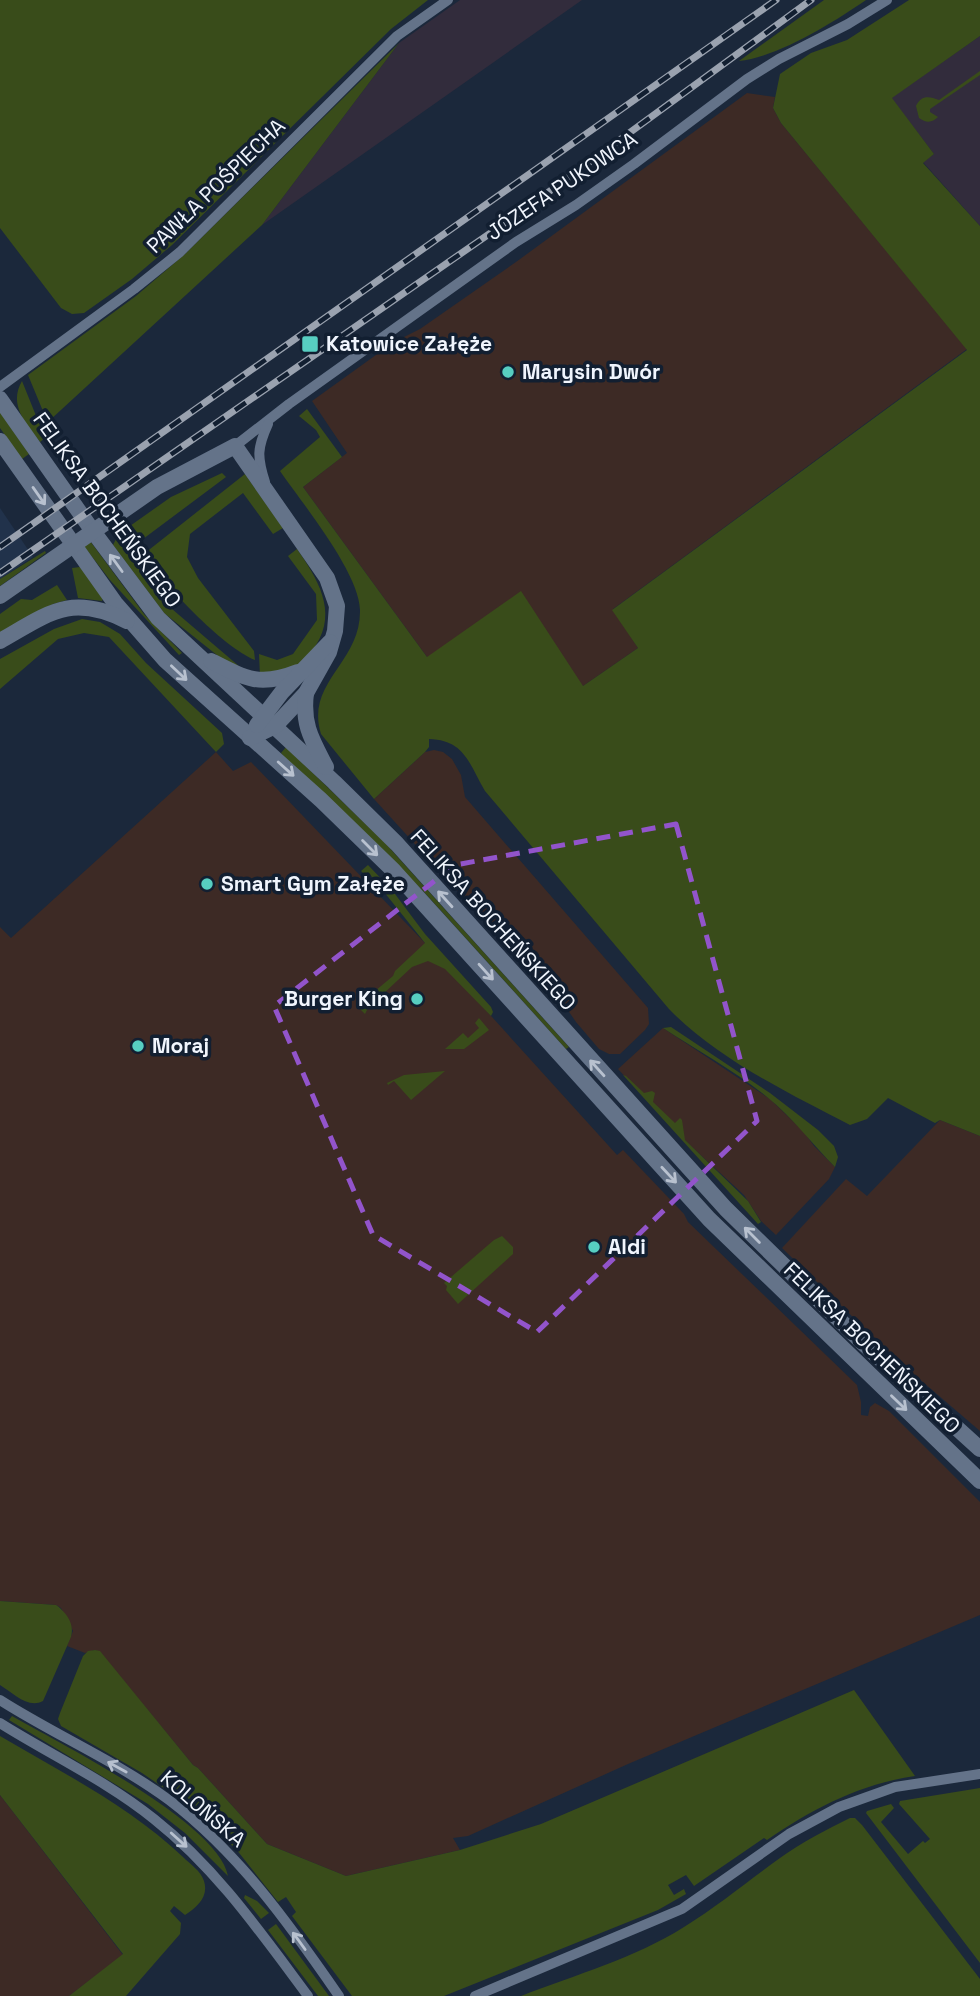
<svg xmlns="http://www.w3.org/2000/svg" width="980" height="1996" font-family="'Space Grotesk',sans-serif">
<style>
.commercial{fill:#3d2a25}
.industrial{fill:#322c3c}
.built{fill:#21324b}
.green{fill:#394c1a}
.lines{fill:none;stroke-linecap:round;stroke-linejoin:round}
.street{stroke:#647389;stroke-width:10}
.secondary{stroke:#647389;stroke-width:16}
.rail-casing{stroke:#9aa2af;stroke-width:7}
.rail{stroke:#121f31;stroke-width:4.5;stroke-dasharray:13;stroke-linecap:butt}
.oneway{stroke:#b8c1cf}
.marked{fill:none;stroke:#9254cb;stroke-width:5;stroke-dasharray:14 9;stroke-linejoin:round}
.poi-dot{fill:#57cec1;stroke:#121f31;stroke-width:2.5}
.labels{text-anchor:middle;stroke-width:7;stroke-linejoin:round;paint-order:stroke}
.street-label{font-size:21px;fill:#f0f5fd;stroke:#121f31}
.poi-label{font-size:21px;font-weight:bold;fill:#f0f5fd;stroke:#121f31;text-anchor:start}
</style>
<rect width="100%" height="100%" fill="#1b283b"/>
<!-- commercial -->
<g class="commercial">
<polygon points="747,93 775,97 773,108 781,123 967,349 613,609 638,648 583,686 427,657 303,487 347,453 312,401 394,342 420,329 516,262"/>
<polygon points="434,750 443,752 452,759 461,775 465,797 648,1008 649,1024 645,1030 620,1054 609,1054 599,1049 576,1022 554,990 499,927 473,908 374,799 425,752"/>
<polygon points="216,752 233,771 251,762 425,943 617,1155 623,1150 684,1214 688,1222 857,1385 861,1402 861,1415 868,1416 870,1407 875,1403 889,1411 980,1502 980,1615 628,1764 468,1836 453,1838 460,1850 346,1876 267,1844 198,1768 193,1765 100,1652 95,1650 85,1653 67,1646 73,1631 61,1608 56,1605 0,1601 0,927 11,938"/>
<polygon points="663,1028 770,1099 804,1132 814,1146 835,1167 829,1179 776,1235 761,1221 744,1195 681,1137 618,1069"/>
<polygon points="940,1120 980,1136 980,1431 896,1359 782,1248 846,1179 867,1196"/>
<polygon points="0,1795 123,1955 69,1996 0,1996"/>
</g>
<!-- industrial -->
<g class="industrial">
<polygon points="460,0 582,0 262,225 399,43"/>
<polygon points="980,36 980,226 923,162 934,154 891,98"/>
</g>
<!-- built -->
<polygon class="built" points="0,508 33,557 0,579"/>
<!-- green -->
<g class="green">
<polygon points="0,0 428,0 391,29 172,245 132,279 84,313 72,314 61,308 0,228"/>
<path d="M 824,0 L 866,0 C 834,22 778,57 739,61 Z"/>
<path d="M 909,0 L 980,0 L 980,36 L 892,98 L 934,154 L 923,163 L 980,226 L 980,1136 L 940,1120 L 935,1123 L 888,1098 L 867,1119 L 850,1125 C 790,1094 716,1058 669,1009 L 485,791 C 469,764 465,740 429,739 L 429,747 L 425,752 L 374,799 L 321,734 C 305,682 361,663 360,610 C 359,572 302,503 280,471 L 320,437 L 316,430 L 299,416 L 307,409 L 342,457 L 303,487 L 427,657 L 521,591 L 583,686 L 638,648 L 612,610 L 967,350 L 781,123 L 773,108 L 780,74 L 811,53 L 847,40 Z"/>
<polygon points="399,43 262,225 49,421 45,416 28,375 136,296 185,254"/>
<path d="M 980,71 L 980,75 L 930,109 L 930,112 L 938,117 C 932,123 926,123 919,118 L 916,106 C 921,95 929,96 939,100 Z"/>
<path d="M 22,381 L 45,438 L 40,442 C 26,423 8,405 22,381 Z"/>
<polygon points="0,412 29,454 22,459 0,428"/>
<polygon points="222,473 226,477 143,539 132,542 125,535 126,531 120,533 171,497"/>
<path d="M 245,474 L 283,528 L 273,534 L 243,493 L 190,534 L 187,557 L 198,578 L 254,651 L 255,660 C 223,647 162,584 145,553 Z"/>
<polygon points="116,539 172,609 240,667 232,667 164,613 113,545"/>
<polygon points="90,541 144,614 182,653 179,655 110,580 83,545"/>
<path d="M 297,549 C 317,578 338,611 316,645 C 311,653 301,664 293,668 C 283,672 271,673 260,676 L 259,654 L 277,660 L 293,654 L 317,620 L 316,594 L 288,556 Z"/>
<polygon points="45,551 46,553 0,586 0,579"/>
<polygon points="80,567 103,598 102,601 78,598 72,568"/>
<polygon points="57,585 67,600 53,604 0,633 0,614 21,599 32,600"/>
<polygon points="82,619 100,622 120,634 146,663 222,733 224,744 216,752 109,637 84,633 58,639 0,689 0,659 54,629"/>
<polygon points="286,747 385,843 569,1047 566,1049 424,892 284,757 281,753"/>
<polygon points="368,865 392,890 425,934 491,1007 493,1012 491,1016 445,969 428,961 412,967 368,1008 365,1014 357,1006 393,976 395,971 425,943 368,872 365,875 361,871"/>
<polygon points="479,1018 489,1030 464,1049 445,1049 463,1033 468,1038 479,1028 475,1023"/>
<path d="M 671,1027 L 770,1093 L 818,1130 L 834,1146 L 838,1157 L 835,1167 C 812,1144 793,1118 767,1097 C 735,1071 698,1051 663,1028 Z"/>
<polygon points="445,1071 411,1100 394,1081 388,1085 387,1083 404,1075"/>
<polygon points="623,1075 626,1076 644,1093 652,1091 655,1093 653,1102 675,1123 680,1118 682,1120 685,1140 748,1201 761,1222 758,1224"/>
<polygon points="502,1236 513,1247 513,1254 458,1304 446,1290 447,1286 444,1283 494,1240"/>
<path d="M 0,1601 L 56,1605 C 66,1612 75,1624 71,1637 L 43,1701 C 28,1709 13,1693 0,1685 Z"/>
<path d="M 95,1650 L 100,1651 L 193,1765 L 198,1768 L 267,1844 L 346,1876 L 460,1850 L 541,1824 L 854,1690 L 915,1776 C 860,1784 812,1809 767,1840 L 764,1838 L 694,1886 L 686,1875 L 668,1885 L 674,1895 L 684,1889 L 686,1894 L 658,1910 L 444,1996 L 352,1996 L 292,1916 L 296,1912 L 286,1897 L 278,1902 L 236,1849 L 177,1797 L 142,1773 L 61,1726 L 58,1719 L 60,1713 L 83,1656 L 88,1651 Z"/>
<path d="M 12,1716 C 59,1743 219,1823 228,1876 L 185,1833 L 148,1804 L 9,1720 Z"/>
<path d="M 0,1736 C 63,1773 129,1806 183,1857 C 190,1864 201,1871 204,1881 C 209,1897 197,1907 185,1915 L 174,1906 L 170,1911 L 181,1923 L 180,1934 L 126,1996 L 69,1996 L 123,1954 L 0,1795 Z"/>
<polygon points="980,1788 980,1963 866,1813 867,1811 891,1804 894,1808 881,1822 908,1854 923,1841 925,1843 930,1839 899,1804 900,1801"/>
<path d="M 850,1818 L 855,1818 L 862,1825 L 980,1979 L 980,1996 L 521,1996 C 575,1975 635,1958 684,1927 C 718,1906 748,1881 780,1858 C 802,1842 826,1830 850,1818 Z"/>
<polygon points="245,1895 257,1901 269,1913 261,1919 244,1898"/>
<polygon points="276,1924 329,1996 318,1996 268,1930"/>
</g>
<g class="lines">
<!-- street -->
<g class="street">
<polyline points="0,387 134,289 180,252 397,36 448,0"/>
<polyline points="235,446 289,404 516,242 576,205 634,164 747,79 779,59 848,24 887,0"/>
<path d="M 265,482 C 257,457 257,448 268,424"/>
<path d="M 0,1700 C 55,1735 116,1761 169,1800 C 238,1852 290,1925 339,1996"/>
<path d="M 0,1723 C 51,1755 107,1781 154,1819 C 216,1868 261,1933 308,1996"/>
<polyline points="475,1996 682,1909 789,1834 839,1807 895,1787 980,1774"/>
</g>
<!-- secondary -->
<g class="secondary">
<polyline points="0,399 92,530 158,618 334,782 397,844 726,1209 862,1342 980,1449"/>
<polyline points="0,441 115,603 165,660 321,800 394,871 709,1219 980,1481"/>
<polyline points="0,596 157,487 235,446 327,578 337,606 335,631 329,652 306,693 275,726 250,738"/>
<path d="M 0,641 C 49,613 71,593 127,621"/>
<path d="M 211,661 C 246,679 260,687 298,672"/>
<path d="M 306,693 C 302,725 312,740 326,767"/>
<polyline points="257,725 282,692 330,642"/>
</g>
<defs>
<g id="rail">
<polyline points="0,547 776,0"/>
<polyline points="0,573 528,207 811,0"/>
</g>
</defs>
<!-- rail casing -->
<use href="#rail" class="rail-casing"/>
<!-- rail -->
<use href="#rail" class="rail"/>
</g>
<!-- one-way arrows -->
<defs><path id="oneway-shaft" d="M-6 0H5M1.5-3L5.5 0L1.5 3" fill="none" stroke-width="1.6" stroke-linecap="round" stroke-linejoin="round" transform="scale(1.75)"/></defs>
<g class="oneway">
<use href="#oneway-shaft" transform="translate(39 496) rotate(55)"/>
<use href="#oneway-shaft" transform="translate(116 563) rotate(-126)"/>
<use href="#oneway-shaft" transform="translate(179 673) rotate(43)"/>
<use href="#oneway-shaft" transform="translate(286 769) rotate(42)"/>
<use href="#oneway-shaft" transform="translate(370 848) rotate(45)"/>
<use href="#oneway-shaft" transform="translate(445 899) rotate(-132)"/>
<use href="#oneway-shaft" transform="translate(486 972) rotate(48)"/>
<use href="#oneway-shaft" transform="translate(597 1068) rotate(-132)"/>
<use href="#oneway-shaft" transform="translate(669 1175) rotate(47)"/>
<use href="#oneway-shaft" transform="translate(752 1235) rotate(-135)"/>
<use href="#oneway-shaft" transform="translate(899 1403) rotate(44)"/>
<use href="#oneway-shaft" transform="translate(117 1767) rotate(-151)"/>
<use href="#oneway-shaft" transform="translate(179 1840) rotate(42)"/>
<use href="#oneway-shaft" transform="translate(299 1941) rotate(-126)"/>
</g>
<!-- marked area -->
<path class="marked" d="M 676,824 L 757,1121 L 537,1332 L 373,1235 L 274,1006 L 455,865 Z"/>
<!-- markers -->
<g class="poi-dot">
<rect x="301" y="335" width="18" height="18" rx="3.5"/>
<circle cx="508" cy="372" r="7"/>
<circle cx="207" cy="884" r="7"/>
<circle cx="417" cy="999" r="7"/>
<circle cx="138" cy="1046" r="7"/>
<circle cx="594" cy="1247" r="7"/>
</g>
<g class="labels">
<!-- street labels -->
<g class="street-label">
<text transform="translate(216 186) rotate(-44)" y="7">PAWŁA POŚPIECHA</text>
<text transform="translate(562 186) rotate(-34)" y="7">JÓZEFA PUKOWCA</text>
<text transform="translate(107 510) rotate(54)" y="7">FELIKSA BOCHEŃSKIEGO</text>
<text transform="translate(493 920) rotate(48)" y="7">FELIKSA BOCHEŃSKIEGO</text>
<text transform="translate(872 1348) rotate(44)" y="7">FELIKSA BOCHEŃSKIEGO</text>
<text transform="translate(203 1809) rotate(41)" y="7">KOLOŃSKA</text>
</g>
<!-- poi labels -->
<g class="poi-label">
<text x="326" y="351">Katowice Załęże</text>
<text x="522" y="379">Marysin Dwór</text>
<text x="221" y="891">Smart Gym Załęże</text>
<text x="403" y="1006" text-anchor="end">Burger King</text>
<text x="152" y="1053">Moraj</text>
<text x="608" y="1254">Aldi</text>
</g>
</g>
</svg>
